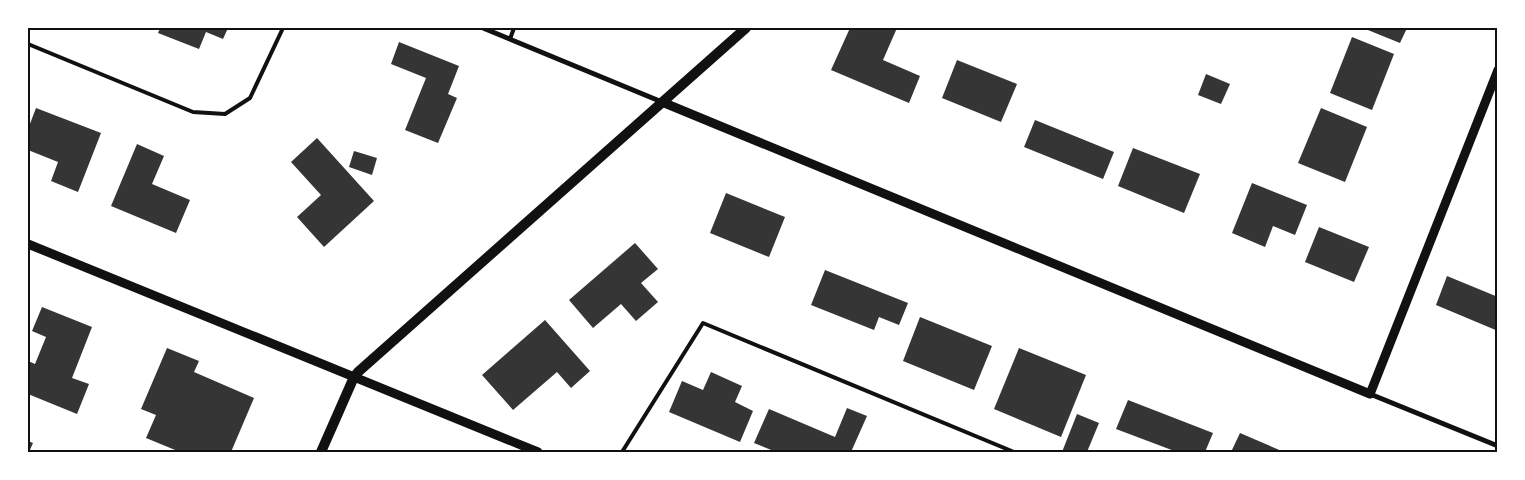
<svg xmlns="http://www.w3.org/2000/svg" width="1525" height="480" font-family="Cabin,sans-serif">
<style>
.building{fill:#353535}
.lines{fill:none;stroke-linecap:round;stroke-linejoin:round}
.service{stroke:#111;stroke-width:4}
.minor{stroke:#111;stroke-width:5}
.tertiary{stroke:#111;stroke-width:9}
.secondary{stroke:#111;stroke-width:10}
.neatline{fill:none;stroke:#111;stroke-width:2}
</style>
<rect width="100%" height="100%" fill="#fff"/>
<!-- building -->
<g class="building">
<polygon points="160,28 228,28 223,39 206,32 199,49 158,33"/>
<polygon points="850,28 897,28 883,60 920,76 909,103 831,70"/>
<polygon points="1363,28 1407,28 1400,43"/>
<polygon points="1352,37 1394,54 1372,110 1330,93"/>
<polygon points="399,42 459,66 448,94 457,98 438,143 405,130 426,78 391,64"/>
<polygon points="957,60 1017,84 1001,122 942,98"/>
<polygon points="1206,74 1230,84 1221,104 1198,95"/>
<polygon points="36,108 101,133 78,192 51,181 58,162 28,150 28,129"/>
<polygon points="1321,108 1367,127 1345,182 1298,163"/>
<polygon points="1035,120 1114,152 1103,179 1024,147"/>
<polygon points="317,138 374,201 324,247 297,217 321,195 291,162"/>
<polygon points="137,144 164,156 152,184 190,200 176,233 111,206"/>
<polygon points="1133,148 1200,174 1184,213 1118,186"/>
<polygon points="354,151 377,158 372,175 349,167"/>
<polygon points="1252,183 1307,205 1295,235 1273,226 1265,247 1232,233"/>
<polygon points="726,193 785,217 769,257 710,233"/>
<polygon points="1319,227 1369,247 1354,282 1305,262"/>
<polygon points="635,243 658,269 641,283 658,302 636,321 621,304 593,328 569,300"/>
<polygon points="825,270 908,303 899,325 879,317 874,330 811,305"/>
<polygon points="1447,276 1498,297 1498,331 1436,305"/>
<polygon points="42,307 92,327 72,378 89,384 77,414 28,394 28,361 35,364 46,337 32,331"/>
<polygon points="920,317 992,346 974,390 903,361"/>
<polygon points="545,320 590,371 571,388 557,372 513,410 482,375"/>
<polygon points="167,348 199,361 194,372 254,398 231,452 180,452 146,438 156,415 141,409"/>
<polygon points="1019,348 1086,375 1061,437 994,409"/>
<polygon points="711,372 742,386 735,402 753,411 740,442 669,412 682,381 703,390"/>
<polygon points="1128,400 1213,433 1205,452 1177,452 1116,429"/>
<polygon points="847,408 867,416 851,452 776,452 754,443 769,409 835,437"/>
<polygon points="1077,414 1099,423 1087,452 1062,452"/>
<polygon points="1240,433 1284,452 1231,452"/>
<polygon points="28,441 33,443 29,452 28,452"/>
</g>
<g class="lines">
<!-- service -->
<g class="service">
<polyline points="510,39 514,28"/>
<polyline points="28,44 193,112 225,114 250,98 283,28"/>
<polyline points="622,452 703,323 1014,452"/>
</g>
<!-- minor -->
<g class="minor">
<polyline points="483,28 662,102"/>
<polyline points="1370,394 1498,446"/>
</g>
<!-- tertiary -->
<g class="tertiary">
<polyline points="662,102 1370,394 1498,70"/>
<polyline points="28,244 538,452"/>
</g>
<!-- secondary -->
<polyline class="secondary" points="321,452 354,377 358,372 746,28"/>
</g>
<!-- border -->
<rect width="1525" height="480" fill="none" stroke="#ffffff" stroke-width="58"/>
<rect x="29" y="29" width="1467" height="422" class="neatline"/>
</svg>
